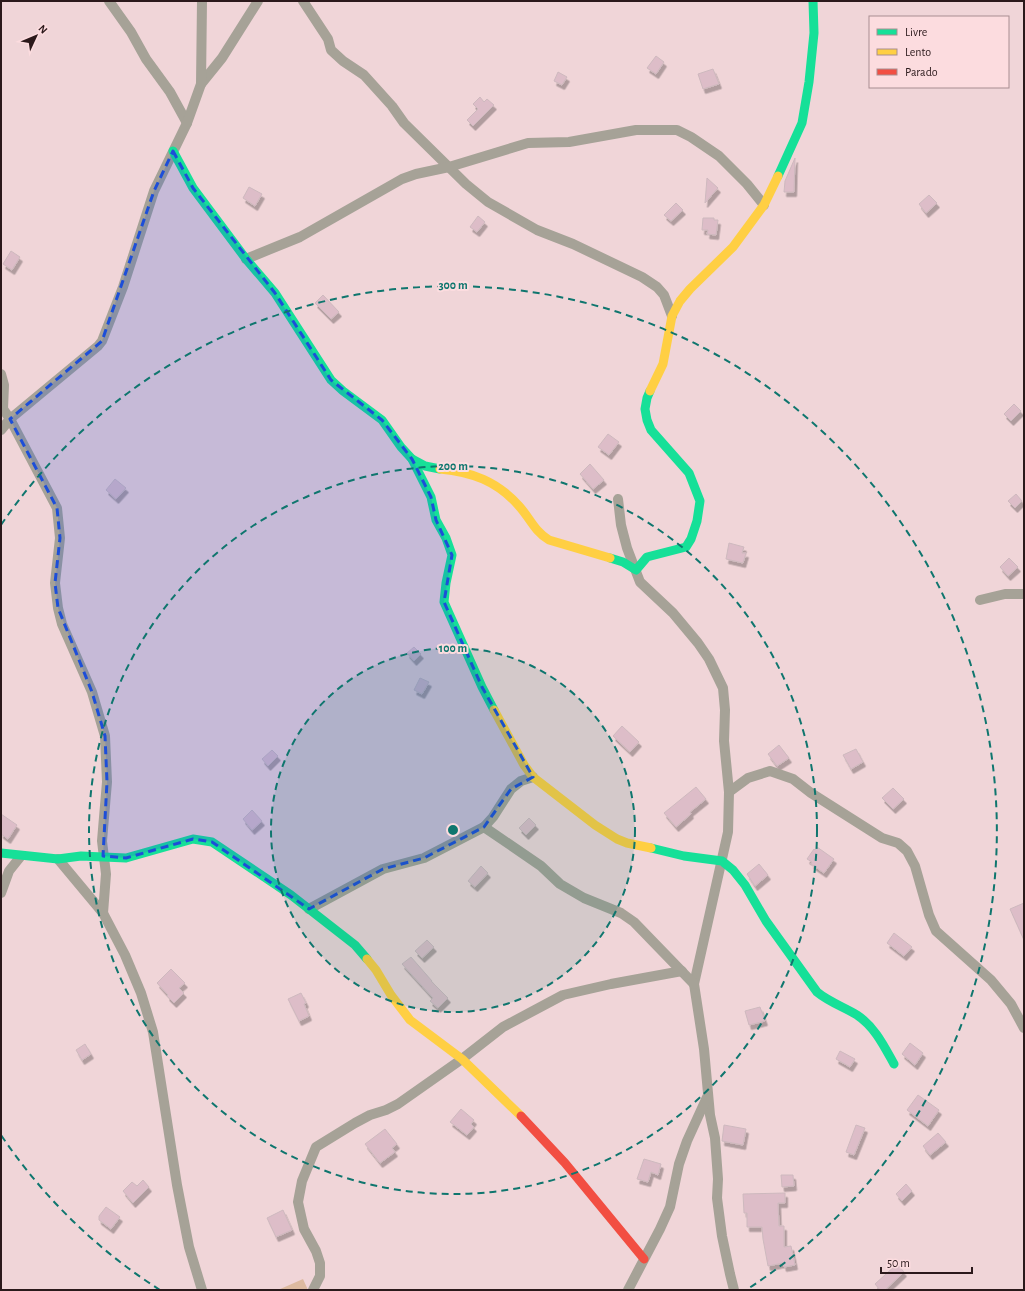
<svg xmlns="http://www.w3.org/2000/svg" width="1025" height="1291" font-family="'Alegreya Sans',sans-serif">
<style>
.green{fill:#ddbaa0}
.building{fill:#ddbdc8;stroke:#ceb9be;filter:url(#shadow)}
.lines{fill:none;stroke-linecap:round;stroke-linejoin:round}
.street{stroke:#a6a297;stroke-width:10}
.fast{stroke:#16e098;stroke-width:9}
.slow{stroke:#ffcf43;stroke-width:9}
.jam{stroke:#f24e42;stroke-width:9}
.marked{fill:#1d4ed8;fill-opacity:0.2;stroke:#1d4ed8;stroke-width:3;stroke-dasharray:8 5;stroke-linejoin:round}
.ring{fill:none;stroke:#0f766e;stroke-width:2;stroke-dasharray:7 5}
.centre{fill:#0f766e;stroke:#fcdcdf;stroke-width:2}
.ring-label{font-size:12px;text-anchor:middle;font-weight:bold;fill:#0f766e;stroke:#fcdcdf;stroke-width:4;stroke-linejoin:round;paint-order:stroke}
</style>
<defs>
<filter id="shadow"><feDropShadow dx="2.5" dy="4.5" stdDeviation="0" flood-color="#0004"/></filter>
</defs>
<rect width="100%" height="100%" fill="#f0d5d8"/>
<!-- green -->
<polygon class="green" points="303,1279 308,1290 278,1290"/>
<!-- building -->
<g class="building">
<polygon points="656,56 664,62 656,74 647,68"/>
<polygon points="713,69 719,84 703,89 698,74"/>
<polygon points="558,72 567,77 562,85 554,81"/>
<polygon points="480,97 484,102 487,99 494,105 473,126 467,120 478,109 473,104"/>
<polygon points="795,158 794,192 784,192 785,181"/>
<polygon points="707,178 718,188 705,203"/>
<polygon points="249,187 262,194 255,206 243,198"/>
<polygon points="929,195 937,203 926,213 919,204"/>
<polygon points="676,203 683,210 671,221 664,215"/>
<polygon points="478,216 485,222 477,232 470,227"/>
<polygon points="703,218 714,218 714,220 718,220 716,235 707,234 708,230 702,230"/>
<polygon points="11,251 20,257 12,270 3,264"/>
<polygon points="323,295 339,312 331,319 315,303"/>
<polygon points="1014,404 1021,411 1011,421 1004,414"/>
<polygon points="608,434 619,442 609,455 598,447"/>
<polygon points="590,464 604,480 593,489 580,474"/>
<polygon points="115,479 126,488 116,499 106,490"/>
<polygon points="1016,494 1022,501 1015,508 1008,501"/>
<polygon points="729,543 744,547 742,553 746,553 743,563 726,559"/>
<polygon points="1009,558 1018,567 1008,576 1000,567"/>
<polygon points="414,647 421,654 414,661 407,653"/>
<polygon points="420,678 429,682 422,694 414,690"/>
<polygon points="622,726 639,742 630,752 613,736"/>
<polygon points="779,745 789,758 777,766 768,754"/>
<polygon points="856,749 863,762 851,769 843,755"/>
<polygon points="272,750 278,756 268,766 262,759"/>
<polygon points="696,787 706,799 690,812 691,814 676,827 664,813"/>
<polygon points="893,788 904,799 893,809 882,798"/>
<polygon points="252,810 262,821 252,830 243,819"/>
<polygon points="1,814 17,825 8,839 1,834"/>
<polygon points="529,818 536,825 526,835 519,828"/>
<polygon points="817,847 834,859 824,873 811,864 812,862 807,859 814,849 815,850"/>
<polygon points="759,864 768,875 755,886 747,874"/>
<polygon points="481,866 488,873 475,887 468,881"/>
<polygon points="1024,903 1024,940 1010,909"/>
<polygon points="894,933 912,947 904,956 887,943"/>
<polygon points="427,940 434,947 422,958 415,951"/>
<polygon points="411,957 432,981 431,981 448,998 438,1008 430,1001 433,998 402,964"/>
<polygon points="171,969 185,983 179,988 184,993 174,1003 167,996 168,995 157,983"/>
<polygon points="301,993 306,1003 304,1004 309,1016 299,1021 288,999"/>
<polygon points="760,1007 765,1021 749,1025 745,1011"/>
<polygon points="910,1043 923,1053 915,1065 902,1054"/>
<polygon points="85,1044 91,1054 82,1060 76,1050"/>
<polygon points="840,1051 855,1059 850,1067 836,1059"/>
<polygon points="918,1095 939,1110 928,1126 907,1110"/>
<polygon points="461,1109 474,1120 471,1124 474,1127 467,1135 450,1122"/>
<polygon points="724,1125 746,1129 743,1145 722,1141"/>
<polygon points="856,1125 865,1128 854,1155 846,1152"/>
<polygon points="385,1129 397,1144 392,1148 395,1152 380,1163 365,1144"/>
<polygon points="938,1133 946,1142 930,1155 923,1146"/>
<polygon points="644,1159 661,1164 658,1175 651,1172 648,1182 637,1179"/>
<polygon points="781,1175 793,1175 794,1186 782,1187"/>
<polygon points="143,1180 149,1187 133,1203 123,1191 132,1182 137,1186"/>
<polygon points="906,1184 912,1191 902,1201 896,1194"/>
<polygon points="785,1193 785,1203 778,1203 779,1226 784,1226 784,1247 791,1246 795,1265 784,1267 783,1263 768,1266 763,1239 762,1227 747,1227 747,1213 744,1213 743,1194"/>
<polygon points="106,1207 120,1217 111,1229 99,1220 99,1216"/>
<polygon points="283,1210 292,1230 276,1237 267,1218"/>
<polygon points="897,1264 904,1272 885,1290 880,1290 875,1284"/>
</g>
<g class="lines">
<!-- street -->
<g class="street">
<polyline points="109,1 131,32 146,59 170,92 187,123"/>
<polyline points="303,1 328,39 331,50 343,61 364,75 392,106 404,123 466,184 488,202 537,230 573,244 642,277 657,287 664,295 672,316"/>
<polyline points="201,84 222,58 258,1"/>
<polyline points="246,259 300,237 402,179 416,174 449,167 528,143 569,142 636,130 677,130 691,137 719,156 747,184 764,205"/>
<polyline points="1,374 4,385 3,409"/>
<polyline points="1,406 10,419 57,508 60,538 55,583 58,608 62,624 92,692 105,736 107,782 102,841 106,874 103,913"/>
<polyline points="1,430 10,419 98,346 102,341 123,287 154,191 187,123 201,84 202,1"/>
<polyline points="618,499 621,525 627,548 640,582 673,613 698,643 709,659 723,688 725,710 724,741 729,792 728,832 694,984 704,1049 710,1115 715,1138 718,1179 717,1198 722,1236 730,1274 734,1290"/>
<polyline points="980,600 1005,594 1024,594"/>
<polyline points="729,792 748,778 770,771 793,779 811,793 882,838 898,843 907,851 915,866 929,915 936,931 991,980 1011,1004 1024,1028"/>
<polyline points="484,827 541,866 560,884 584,898 621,913 634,922 694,984"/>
<polyline points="58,859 103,913 125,955 141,993 153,1032 177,1185 189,1247 202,1290"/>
<polyline points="1,893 9,871 21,856"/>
<polyline points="309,909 383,869 424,858 484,827 493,817 511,789 521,781 533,777"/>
<polyline points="313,1290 320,1276 320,1263 316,1251 304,1229 298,1202 302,1181 316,1147 355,1123 370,1115 386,1110 398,1104 462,1059 503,1027 563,995 611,984 682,971"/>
<polyline points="628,1290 660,1229 670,1207 679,1164 687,1141 708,1095"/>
</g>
<!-- fast -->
<g class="fast">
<polyline points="173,151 193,188 246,259 275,293 331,380 343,391 382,420 401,447 412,459 425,466 440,469"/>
<polyline points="778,176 802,123 809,82 814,33 813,1"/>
<polyline points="412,459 431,497 436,520 446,538 452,555 446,583 444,602 482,687 494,710"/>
<polyline points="610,558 623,562 636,570 647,557 686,547 691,539 697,521 700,501 689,473 651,430 647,420 645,409 647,398 650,391"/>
<path d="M 651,848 L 684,856 L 722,861 L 733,870 L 745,885 L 766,921 L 817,992 C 829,1002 844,1007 857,1015 C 875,1027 884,1046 894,1064"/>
<polyline points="1,853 58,859 81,856 126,858 193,839 212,842 291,895 355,945 367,959"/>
</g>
<!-- slow -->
<g class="slow">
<polyline points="650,391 663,364 672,316 680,301 690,289 733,247 764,205 778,176"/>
<path d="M 440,469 C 472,472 497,481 519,506 C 530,518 534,531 549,540 L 610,558"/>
<polyline points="494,710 524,765 533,777 595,825 617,839 627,843 651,848"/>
<polyline points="367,959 376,970 391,995 410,1020 462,1059 521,1116"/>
</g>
<!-- jam -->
<polyline class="jam" points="521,1116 565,1163 644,1259"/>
</g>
<!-- marked area -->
<path class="marked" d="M 173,151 L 193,188 L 275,293 L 331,380 L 382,420 L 412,459 L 431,497 L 436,520 L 452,555 L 444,602 L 482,687 L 533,777 L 511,789 L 484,827 L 424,858 L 383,869 L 309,909 L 212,842 L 193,839 L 126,858 L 103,856 L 107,782 L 105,736 L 92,692 L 58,608 L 55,583 L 60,538 L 57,508 L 10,419 L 102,341 L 154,191 Z"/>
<!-- distance rings -->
<circle cx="453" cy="830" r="182" fill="#0f766e" fill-opacity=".12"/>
<g class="ring">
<circle cx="453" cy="830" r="182"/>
<circle cx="453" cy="830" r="364"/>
<path d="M160 1290A545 545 0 0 1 1 1135M1 525A545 545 0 1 1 746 1290"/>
</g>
<circle cx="453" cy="830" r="6" class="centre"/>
<g class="ring-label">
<text x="453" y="289">300 m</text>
<text x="453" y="470">200 m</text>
<text x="453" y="652">100 m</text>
</g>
<!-- border -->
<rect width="1025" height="1291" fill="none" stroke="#2b191b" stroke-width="4"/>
<!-- legend -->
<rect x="869" y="16" width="140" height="72" fill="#fcdcdf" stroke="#a88e91"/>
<rect x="877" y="29" width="20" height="6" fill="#16e098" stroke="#a88e91"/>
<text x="905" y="36" font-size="12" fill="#2b191b">Livre</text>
<rect x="877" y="49" width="20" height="6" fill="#ffcf43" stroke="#a88e91"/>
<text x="905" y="56" font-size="12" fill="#2b191b">Lento</text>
<rect x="877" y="69" width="20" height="6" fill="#f24e42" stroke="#a88e91"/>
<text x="905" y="76" font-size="12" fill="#2b191b">Parado</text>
<!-- north arrow -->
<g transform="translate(36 36) rotate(46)" stroke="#fcdcdf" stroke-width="3" paint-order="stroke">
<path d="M0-3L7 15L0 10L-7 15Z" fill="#2b191b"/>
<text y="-6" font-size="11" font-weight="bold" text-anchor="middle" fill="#2b191b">N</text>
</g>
<!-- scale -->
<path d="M881 1267v6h91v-6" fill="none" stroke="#2b191b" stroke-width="2"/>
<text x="887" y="1267" font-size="12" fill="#2b191b" stroke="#fcdcdf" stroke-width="3" paint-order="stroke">50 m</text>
</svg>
